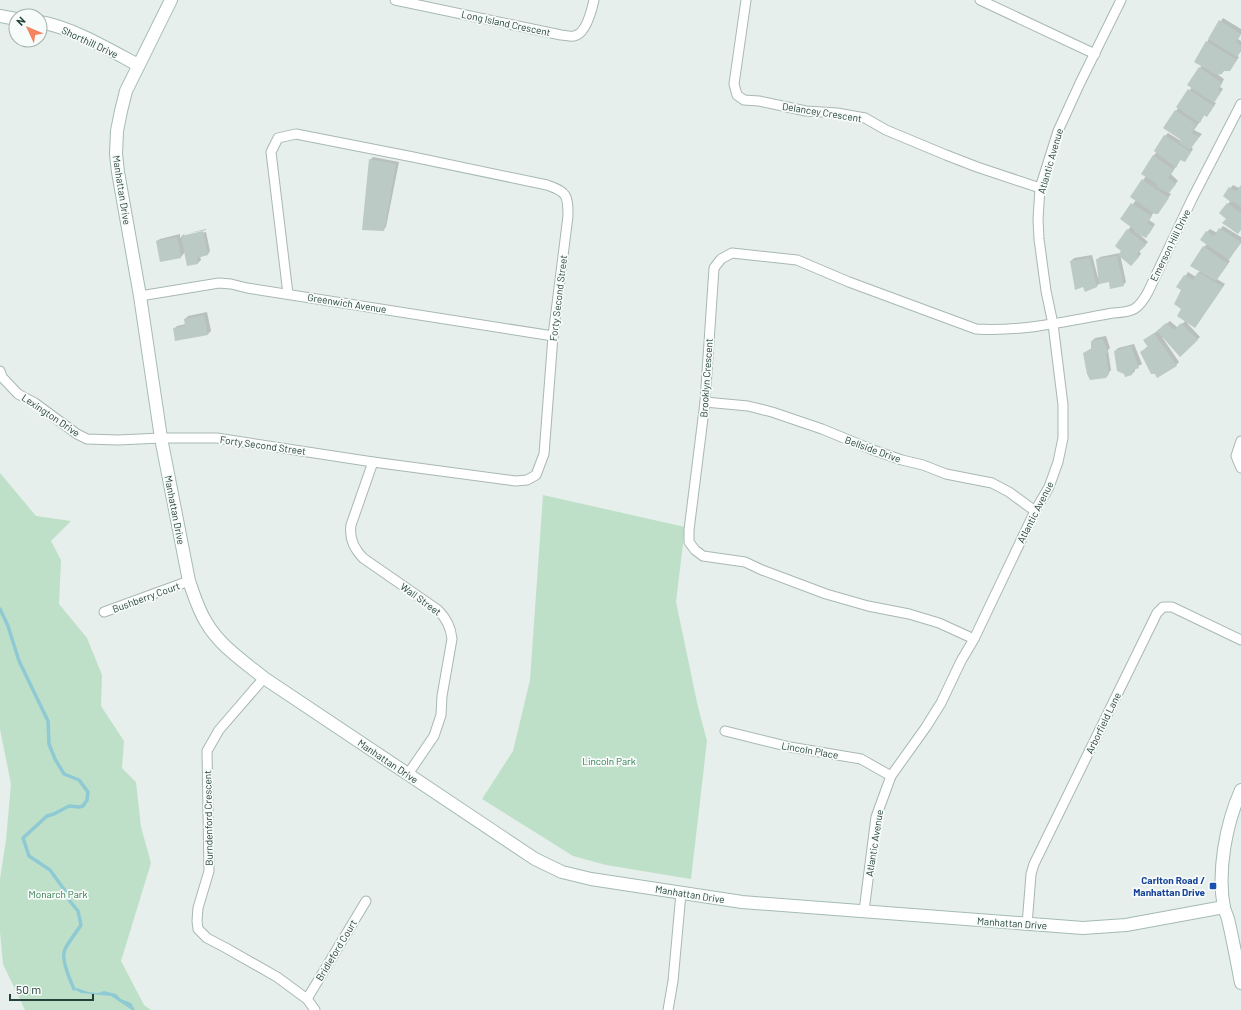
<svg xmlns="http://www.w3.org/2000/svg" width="1241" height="1010" font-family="Barlow,sans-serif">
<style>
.green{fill:#bfe0c8}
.water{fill:#8ec9d4}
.shadow{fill:#0003}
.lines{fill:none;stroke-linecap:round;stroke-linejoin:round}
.stream{stroke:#8ec9d4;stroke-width:3.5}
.building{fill:#bbcac4}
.street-casing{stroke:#a8b8b2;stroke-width:11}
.secondary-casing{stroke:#a4bbb3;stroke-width:14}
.street{stroke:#fff;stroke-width:9}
.secondary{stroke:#fff;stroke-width:12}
.transit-dot{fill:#1a4fb4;stroke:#f7fbf9;stroke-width:1.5}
.labels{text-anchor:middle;stroke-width:3.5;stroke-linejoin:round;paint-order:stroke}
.street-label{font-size:10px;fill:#24423a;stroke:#f7fbf9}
.park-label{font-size:10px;fill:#2d7a4b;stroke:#f7fbf9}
.transit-label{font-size:10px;font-weight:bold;fill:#164399;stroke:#f7fbf9;text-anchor:end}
</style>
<rect width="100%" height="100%" fill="#e6efeb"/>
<!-- green -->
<g class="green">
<polygon points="0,473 36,516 71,521 51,541 61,560 59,604 87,638 102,675 101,706 124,741 122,768 136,782 141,827 151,863 121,961 144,1005 151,1010 25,1010 3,964 0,932 0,879 6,840 11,784 0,729"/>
<polygon points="543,495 685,527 676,602 698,707 707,741 691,879 606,865 573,856 482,799 513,751 530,680"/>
</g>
<!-- water -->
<polygon class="water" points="77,988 88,992 98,993 104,991 116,994 121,999 131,1003 135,1010 132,1010 111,996 81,993 74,989"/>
<!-- shadow -->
<g class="shadow">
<polygon points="1223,18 1241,29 1241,34 1238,39 1241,41 1241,51 1237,56 1239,57 1230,70 1224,70 1217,74 1224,79 1220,87 1223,89 1214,102 1216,103 1210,112 1205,114 1194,130 1202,134 1191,147 1193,149 1187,158 1184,161 1181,159 1171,174 1178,181 1168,192 1171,194 1160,209 1154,212 1149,220 1155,224 1149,234 1140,235 1148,242 1139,251 1141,254 1131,265 1120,254 1126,282 1123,285 1110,281 1099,284 1096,287 1071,261 1074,258 1092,255 1098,278 1099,278 1097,260 1100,257 1120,253 1122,251 1116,246 1131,226 1122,219 1136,200 1132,197 1146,176 1153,156 1157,152 1165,136 1168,133 1181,141 1182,140 1176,111 1192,87 1200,68 1202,65 1207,42"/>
<polygon points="373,157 399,162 386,227 383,230 370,160"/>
<polygon points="1233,185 1239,188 1241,186 1241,229 1227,218 1228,204 1231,200 1224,196"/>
<polygon points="1223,226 1241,237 1241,243 1228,260 1230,261 1217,279 1225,284 1197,324 1187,323 1200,337 1180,355 1163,336 1162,337 1179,362 1176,365 1155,372 1141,352 1148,346 1148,338 1170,321 1178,328 1185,321 1183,309 1182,290 1178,287 1188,272 1196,277 1200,271 1204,247 1207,244 1207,232 1210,229 1217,233"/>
<polygon points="206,229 206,230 184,234 185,234"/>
<polygon points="206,232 210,251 208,254 200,256 201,260 198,263 188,265 185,252 181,257 161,261 157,241 160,239 180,234 180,238 184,234 184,237"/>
<polygon points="207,312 211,331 208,334 176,340 174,329 177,326 186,324 185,319 188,316"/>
<polygon points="1106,336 1110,348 1108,350 1111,370 1106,377 1084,353 1092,348 1092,341 1095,338"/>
<polygon points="1134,344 1142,364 1135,368 1135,371 1132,374 1115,351 1118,348"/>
</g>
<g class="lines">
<!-- stream -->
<path class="stream" d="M 0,609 L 8,626 L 19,661 L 48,721 L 49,744 L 55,759 L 64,774 L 79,780 L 88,792 L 87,800 L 83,806 L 79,807 L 69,806 L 54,814 L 47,816 L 23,838 L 29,856 L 50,870 L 66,892 L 69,900 L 78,911 L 81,925 C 76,933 69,941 65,949 C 60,958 70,980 74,989"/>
</g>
<!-- building -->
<g class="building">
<polygon points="1219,20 1241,34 1236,42 1241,46 1241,51 1237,57 1208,39"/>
<polygon points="1206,41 1237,60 1230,71 1224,71 1222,74 1217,75 1194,62"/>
<polygon points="1199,67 1222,83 1218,90 1221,92 1214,103 1187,85"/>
<polygon points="1188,89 1214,106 1207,117 1204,115 1200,123 1176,107"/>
<polygon points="1175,110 1196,124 1192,133 1199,137 1190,150 1179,143 1181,140 1163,128"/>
<polygon points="1164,135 1191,152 1185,162 1180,160 1176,168 1154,151"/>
<polygon points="1153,155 1174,170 1168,178 1176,184 1169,193 1157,187 1157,184 1141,174"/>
<polygon points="369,159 396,164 384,231 362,230"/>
<polygon points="1142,179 1169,198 1158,214 1155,214 1130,197"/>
<polygon points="1241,185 1241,207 1234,202 1232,203 1223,196 1229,187 1236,191"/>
<polygon points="1131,203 1152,216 1147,223 1153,227 1146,238 1134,232 1135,230 1120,219"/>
<polygon points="1227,203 1241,213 1241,230 1238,234 1222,223 1226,219 1219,213"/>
<polygon points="1219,228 1241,242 1229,260 1200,240 1206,231 1214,236"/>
<polygon points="1127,229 1146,245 1137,254 1139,257 1131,266 1118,255 1121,251 1115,246"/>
<polygon points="203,231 208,255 197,258 198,264 187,266 181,236"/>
<polygon points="177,237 181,258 160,262 156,241"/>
<polygon points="1203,246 1228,264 1216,281 1190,266"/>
<polygon points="1117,256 1124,286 1110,289 1109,282 1099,284 1096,259"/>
<polygon points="1090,258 1097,287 1085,292 1083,287 1075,290 1070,261"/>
<polygon points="1198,272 1223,287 1195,328 1177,316 1181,309 1174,304 1181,290 1176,287 1184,275 1193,280"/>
<polygon points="204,315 208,335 175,341 173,328 185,326 184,319"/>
<polygon points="1166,323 1174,330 1181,323 1198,340 1180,357 1157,331"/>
<polygon points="1154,333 1177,366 1157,378 1155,374 1151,374 1140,352 1148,347 1143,340"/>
<polygon points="1103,339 1108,352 1106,354 1109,374 1106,378 1090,380 1087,374 1083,353 1091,349 1091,341"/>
<polygon points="1131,346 1139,368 1133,370 1132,375 1125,377 1124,374 1117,371 1114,351"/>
</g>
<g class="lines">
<defs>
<g id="street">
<path d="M 395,0 L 561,35 C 565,35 571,37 574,36 C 586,34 592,9 594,0"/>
<polyline points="746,0 734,84 737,95 744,100 759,101 806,111 837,113 865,118 886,130 946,155 977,167 1040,188"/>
<polyline points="980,0 1095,54"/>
<polyline points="140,296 219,283 231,284 247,288 553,336"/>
<path d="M 0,371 L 2,377 L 18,394 L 35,403 L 77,434 L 87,439 L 118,440 L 161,438 L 217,438 L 373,462 L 516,481 L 527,480 L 536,475 L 544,454 L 553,336 L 568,216 C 568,195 567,192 547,185 L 413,157 L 296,134 L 278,138 L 271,152 L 288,294"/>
<polyline points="705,402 748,406 772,412 822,429 873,450 902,460 923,465 946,474 992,483 1009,492 1035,511"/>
<polyline points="1241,441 1236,456 1241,468"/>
<path d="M 373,462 L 351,525 C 349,538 354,549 363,558 L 438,610 C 446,618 451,628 452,639 L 442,696 L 441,715 L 434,736 L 408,774"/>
<polyline points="104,612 189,581"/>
<path d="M 974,639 L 939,623 L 909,614 L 868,606 L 826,594 L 762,570 L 745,562 L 703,556 L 695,550 L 689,542 L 689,530 L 705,402 L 714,268 L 721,259 L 732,253 L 797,260 L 849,282 L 976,329 C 1022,332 1068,321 1113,313 C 1133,312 1138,310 1148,292 L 1192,199 L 1241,104"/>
<polyline points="264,678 219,730 207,751 209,871 198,908 197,921 198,929 207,938 226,948 277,977 307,999 315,1010"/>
<polyline points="725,731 790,747 861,759 891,776"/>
<polyline points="864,911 876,817 891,776 926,727 941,703 961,661 974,639 1035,511 1049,487 1058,462 1063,438 1063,405 1053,324 1046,291 1039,239 1038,219 1040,188 1058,131 1080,83 1121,0"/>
<polyline points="1027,925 1031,874 1034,864 1157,613 1163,607 1172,607 1241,640"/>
<polyline points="307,999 366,901"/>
<polyline points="668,1010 673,981 681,893"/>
</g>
<g id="secondary">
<path d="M 171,0 L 126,91 L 121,111 L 117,131 L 116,154 L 118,172 L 140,296 L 161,438 L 189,581 C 194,595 198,609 206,622 C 219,645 243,661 264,678 L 535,859 L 562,872 L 591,879 L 742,902 L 1083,928 L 1126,925 L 1224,907"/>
<polyline points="0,16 16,19"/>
<path d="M 40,22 C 71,27 110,50 138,65"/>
<path d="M 1241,790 C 1226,824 1217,871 1224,908 C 1225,912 1227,915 1228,919 C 1233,940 1237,962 1241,983"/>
</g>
</defs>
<!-- street casing -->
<use href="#street" class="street-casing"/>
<!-- secondary casing -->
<use href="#secondary" class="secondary-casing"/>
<!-- street -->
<use href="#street" class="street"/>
<!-- secondary -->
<use href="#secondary" class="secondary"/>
</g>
<!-- markers -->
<rect class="transit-dot" x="1209" y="882" width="8" height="8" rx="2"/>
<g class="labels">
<!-- street labels -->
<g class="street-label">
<text transform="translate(506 23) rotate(12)" y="4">Long Island Crescent</text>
<text transform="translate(90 42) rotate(25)" y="4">Shorthill Drive</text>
<text transform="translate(822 112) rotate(9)" y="4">Delancey Crescent</text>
<text transform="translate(1050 161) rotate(-74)" y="4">Atlantic Avenue</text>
<text transform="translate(122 190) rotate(81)" y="4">Manhattan Drive</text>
<text transform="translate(1170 245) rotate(-64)" y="4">Emerson Hill Drive</text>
<text transform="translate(558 298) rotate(-83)" y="4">Forty Second Street</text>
<text transform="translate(347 303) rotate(9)" y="4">Greenwich Avenue</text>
<text transform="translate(706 378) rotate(-86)" y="4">Brooklyn Crescent</text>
<text transform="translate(51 415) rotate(34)" y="4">Lexington Drive</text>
<text transform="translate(263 445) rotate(8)" y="4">Forty Second Street</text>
<text transform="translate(873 449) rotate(20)" y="4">Bellside Drive</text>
<text transform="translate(175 510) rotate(79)" y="4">Manhattan Drive</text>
<text transform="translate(1035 512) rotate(-63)" y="4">Atlantic Avenue</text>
<text transform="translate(146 597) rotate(-20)" y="4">Bushberry Court</text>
<text transform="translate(421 599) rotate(36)" y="4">Wall Street</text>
<text transform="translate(1103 723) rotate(-64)" y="4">Arborfield Lane</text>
<text transform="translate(810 750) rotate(10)" y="4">Lincoln Place</text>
<text transform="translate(388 761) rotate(34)" y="4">Manhattan Drive</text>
<text transform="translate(208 818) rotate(-91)" y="4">Burndenford Crescent</text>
<text transform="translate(874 843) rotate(-81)" y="4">Atlantic Avenue</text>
<text transform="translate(690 894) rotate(9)" y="4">Manhattan Drive</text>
<text transform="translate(1012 923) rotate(4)" y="4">Manhattan Drive</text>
<text transform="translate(336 950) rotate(-59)" y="4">Bridleford Court</text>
</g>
<!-- park labels -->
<g class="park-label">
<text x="609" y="765">Lincoln Park</text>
<text x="58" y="898">Monarch Park</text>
</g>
<!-- transit labels -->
<g class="transit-label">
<text x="1205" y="884">Carlton Road /<tspan x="1205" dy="12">Manhattan Drive</tspan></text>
</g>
</g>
<!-- north arrow -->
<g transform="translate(28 28) rotate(314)"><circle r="19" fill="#f7fbf9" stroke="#a3b1ad"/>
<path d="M0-3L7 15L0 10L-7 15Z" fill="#f4845f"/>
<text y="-6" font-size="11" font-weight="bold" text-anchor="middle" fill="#24423a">N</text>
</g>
<!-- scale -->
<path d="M10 994v6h83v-6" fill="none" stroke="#24423a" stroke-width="2"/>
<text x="16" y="994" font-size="12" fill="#24423a" stroke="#f7fbf9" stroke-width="3" paint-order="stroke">50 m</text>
</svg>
